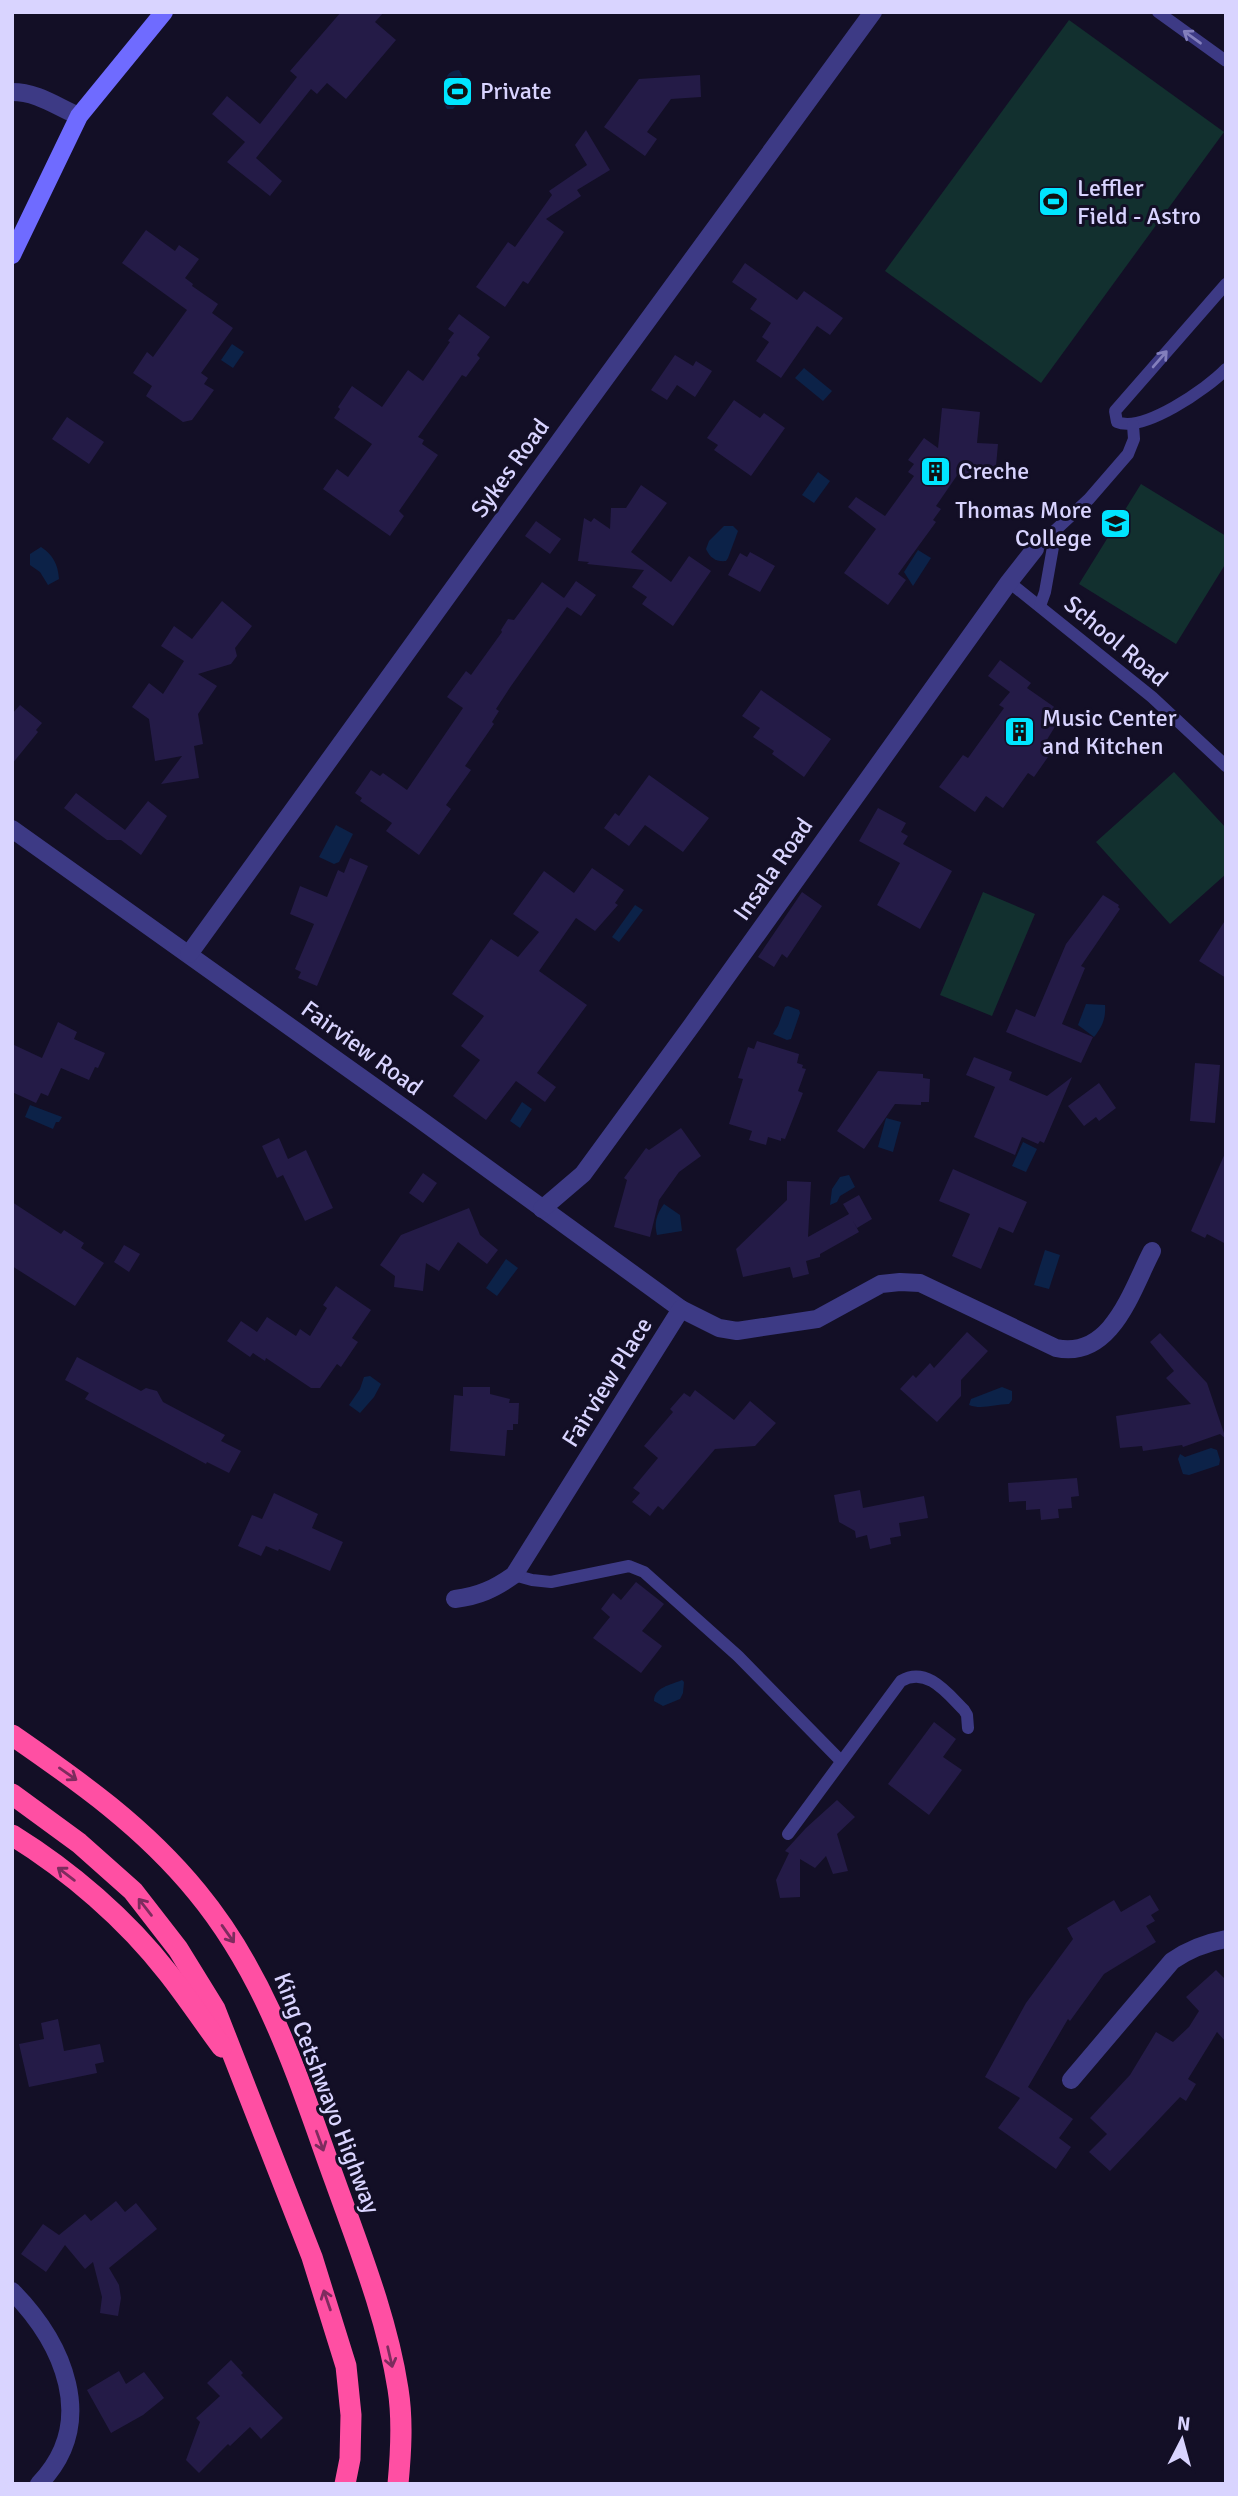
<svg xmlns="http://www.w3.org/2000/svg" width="1238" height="2496" font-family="Signika,sans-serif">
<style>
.green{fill:#12302f}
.water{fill:#0c2248}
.building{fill:#241b47}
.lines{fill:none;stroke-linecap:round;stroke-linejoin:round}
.lane{stroke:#3d3a85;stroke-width:12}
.street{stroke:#3d3a85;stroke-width:18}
.secondary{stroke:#6f6bff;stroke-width:18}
.highway{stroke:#ff4fa3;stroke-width:21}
.oneway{stroke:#837fbc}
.oneway2{stroke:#7d2c5e}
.labels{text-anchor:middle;stroke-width:6;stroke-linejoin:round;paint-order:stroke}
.poi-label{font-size:24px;fill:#d9d4ff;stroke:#130f26;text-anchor:start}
.street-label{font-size:24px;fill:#d9d4ff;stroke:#130f26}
</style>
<rect width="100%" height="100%" fill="#130f26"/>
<!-- green -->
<g class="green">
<polygon points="1069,20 1224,132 1041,383 885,271"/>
<polygon points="1141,484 1226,536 1226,563 1176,644 1079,584"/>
<polygon points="1174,772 1226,828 1226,874 1170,924 1096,842"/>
<polygon points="983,892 1035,914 992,1016 940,995"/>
</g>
<!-- water -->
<g class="water">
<path d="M 459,70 C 469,85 465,97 453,109 L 447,109 L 444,103 L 449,88 C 444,77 447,71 459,70 Z"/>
<polygon points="232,344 244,352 233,368 221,360"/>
<polygon points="804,368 832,391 823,401 795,378"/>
<polygon points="818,472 830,481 814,503 802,495"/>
<path d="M 724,526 L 733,526 L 738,531 L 728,558 L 726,561 C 716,562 710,558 706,549 L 709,541 Z"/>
<path d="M 41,547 C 53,555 58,564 59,579 L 48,585 L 40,572 L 30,565 L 30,554 Z"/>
<polygon points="918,550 931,558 913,586 904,572"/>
<polygon points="336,825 353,834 339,862 334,864 319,857"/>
<polygon points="635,905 643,910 619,942 612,937"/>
<path d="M 1086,1004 L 1105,1005 C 1106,1019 1102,1027 1094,1037 L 1078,1025 Z"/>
<polygon points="788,1006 799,1010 800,1013 791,1039 787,1040 773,1034 778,1026 785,1007"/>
<polygon points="522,1102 532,1109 520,1128 510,1121"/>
<polygon points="30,1105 62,1117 59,1122 56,1122 53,1129 25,1117"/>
<polygon points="886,1118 901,1122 893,1152 878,1147"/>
<polygon points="1023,1142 1037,1149 1026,1172 1012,1166"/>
<polygon points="849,1175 855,1187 840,1196 837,1202 830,1205 832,1189 840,1177"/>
<path d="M 664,1204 L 680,1215 L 682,1231 L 657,1235 C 654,1223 656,1215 664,1204 Z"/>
<polygon points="1045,1250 1060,1255 1049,1289 1034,1285"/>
<polygon points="506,1259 518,1268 497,1296 486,1288"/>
<polygon points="370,1376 381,1384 374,1397 360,1413 349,1405 360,1389 364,1377"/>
<path d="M 1002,1387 L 1012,1391 L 1012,1400 L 1009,1404 C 995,1404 982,1410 969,1405 L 971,1399 Z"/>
<polygon points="1211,1448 1217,1450 1220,1460 1219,1465 1189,1475 1183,1474 1178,1459 1180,1454 1185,1457"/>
<path d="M 682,1680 L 684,1682 L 683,1693 L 680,1699 L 663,1706 L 654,1701 C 654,1687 671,1685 682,1680 Z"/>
</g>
<!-- building -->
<g class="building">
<polygon points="341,12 384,12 375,22 396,40 346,99 327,83 317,94 311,89 256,158 282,181 270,196 227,162 245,142 212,114 227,96 260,124 297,77 290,71"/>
<polygon points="700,75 701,97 671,99 647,132 657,139 645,156 604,127 639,79"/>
<polygon points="586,130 610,170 577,190 581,196 546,219 564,232 528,284 523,281 505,307 476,287 508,242 515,247 552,195 549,191 587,165 575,145"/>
<polygon points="146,230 175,251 179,245 199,259 185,278 193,284 192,286 218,304 212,313 233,328 201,373 208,378 204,384 214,390 192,420 183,422 146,396 152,386 133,373 147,352 153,357 187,310 122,263"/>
<polygon points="745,263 797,300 804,291 843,318 830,335 817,326 781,378 756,361 769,342 762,337 771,323 750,309 757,299 732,282"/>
<polygon points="459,314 490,337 477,355 480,358 466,377 462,375 418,437 424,440 422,444 438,455 399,511 404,516 390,536 323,489 337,469 348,477 372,444 334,418 340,409 338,407 352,386 382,407 408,370 423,381 450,342 448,341 454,333 448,329"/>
<polygon points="675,355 693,366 696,361 712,371 695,397 677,385 667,400 651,390"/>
<polygon points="734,400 760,418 764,413 785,428 751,476 714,450 718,445 707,438"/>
<polygon points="942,408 980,412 977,443 998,444 995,477 958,474 936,506 941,509 933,520 936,522 898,574 906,580 888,605 844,573 876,529 848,507 856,497 885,516 914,476 908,472 914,464 908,460 924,438 938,448"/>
<polygon points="67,417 104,442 89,464 52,439"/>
<polygon points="641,485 667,503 631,552 671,582 689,556 711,571 673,626 642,604 647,597 632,587 644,570 587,564 589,562 578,561 584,518 591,522 594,518 610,529 611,508 626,508"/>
<polygon points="536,521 561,539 550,554 525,536"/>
<polygon points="750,552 775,566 760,592 728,575 740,553 747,557"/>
<polygon points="576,581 596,595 581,616 567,607 511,686 496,709 499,711 492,722 494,724 465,766 471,770 446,805 451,809 419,855 386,831 392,823 360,801 362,798 355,793 371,770 380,776 383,773 407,790 463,708 447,697 466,671 471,675 502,632 501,630 508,619 514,620 542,582 564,598"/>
<polygon points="222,601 252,626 235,648 237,656 231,664 198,674 217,686 198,714 203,744 194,746 199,778 161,784 182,756 155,761 149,719 132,707 149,683 163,694 184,661 161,646 174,626 192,639"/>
<polygon points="1000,660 1031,683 1027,688 1060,711 1052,722 1056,725 1040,751 1048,757 1034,777 1028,773 1003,808 986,796 975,812 939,787 963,755 968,758 1004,708 999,705 1010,692 988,676"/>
<polygon points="761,690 831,739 804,777 772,754 774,751 753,737 760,728 742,716"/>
<polygon points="20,705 42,723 36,730 38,732 12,764 12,714"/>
<polygon points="649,775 709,818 683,852 645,825 629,846 604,828 615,813 619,816"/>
<polygon points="76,793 125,830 148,801 167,816 141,855 121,840 107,840 64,808"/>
<polygon points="878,808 906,823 901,832 908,836 903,844 952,871 920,929 877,905 900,863 859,841"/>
<polygon points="350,858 368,866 317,986 298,978 301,972 295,969 314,924 290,914 300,886 327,897 338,870 344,873"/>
<polygon points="592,868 624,890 615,903 618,905 595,931 576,918 539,971 587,1005 537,1073 556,1087 545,1102 516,1081 486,1120 453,1096 480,1060 461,1046 484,1016 452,994 491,939 518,957 539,932 513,914 544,871 574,893"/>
<polygon points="802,892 822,906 787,958 782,954 774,967 758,957"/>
<polygon points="1103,895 1119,905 1118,907 1120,909 1081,966 1085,968 1062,1024 1093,1037 1081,1063 1006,1032 1016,1009 1035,1017 1066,944"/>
<polygon points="1226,919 1226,978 1199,961"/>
<polygon points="58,1022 77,1032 74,1039 105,1053 98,1068 95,1067 89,1080 61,1068 48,1096 41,1093 36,1103 12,1092 12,1044 42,1058"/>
<polygon points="757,1041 799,1054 797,1063 803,1065 802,1068 806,1069 798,1091 803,1093 785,1139 781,1138 781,1141 768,1137 766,1145 749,1140 752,1131 729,1124 743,1079 738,1078 748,1047 754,1049"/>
<polygon points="974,1057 1012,1072 1009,1080 1047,1096 1072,1077 1044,1143 1040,1141 1038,1144 1022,1137 1015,1155 974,1137 995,1087 966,1075"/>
<polygon points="1195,1063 1220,1065 1215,1123 1190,1121"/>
<polygon points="878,1071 923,1074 923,1078 930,1079 929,1102 921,1102 921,1105 895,1104 864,1149 837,1131"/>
<polygon points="1099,1083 1116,1108 1099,1121 1096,1117 1084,1126 1068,1106"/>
<polygon points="681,1128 701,1156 679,1172 659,1200 650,1237 614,1227 627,1180 624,1178 646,1148 649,1150"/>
<polygon points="279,1138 288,1159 306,1150 333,1208 305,1221 283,1175 277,1178 262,1146"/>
<polygon points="1226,1151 1226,1244 1207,1234 1205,1238 1191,1231"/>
<polygon points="953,1169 1027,1202 1013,1233 999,1227 981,1269 952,1256 970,1214 939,1201"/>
<polygon points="423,1173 437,1183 423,1203 409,1193"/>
<polygon points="787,1181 811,1182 808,1237 849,1214 843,1204 859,1195 872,1219 857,1228 852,1219 859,1232 820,1254 820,1257 806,1261 809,1274 793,1278 790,1267 743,1277 736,1249 787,1200"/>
<polygon points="12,1202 61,1234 64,1230 84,1243 81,1248 104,1263 75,1306 12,1266"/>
<polygon points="469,1208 480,1235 498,1250 487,1264 458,1242 439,1271 426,1263 423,1291 394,1287 395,1276 380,1265 401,1235"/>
<polygon points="124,1245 140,1254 129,1272 114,1262"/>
<polygon points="336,1286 371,1310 352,1338 358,1342 341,1367 337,1364 320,1388 311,1388 266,1358 265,1361 253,1353 250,1357 227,1341 241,1321 257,1332 267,1317 296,1336 300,1329 310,1336 327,1308 323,1305"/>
<polygon points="967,1332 988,1351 961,1380 961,1396 937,1422 900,1389 913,1375 916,1378 930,1363 934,1368"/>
<polygon points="1160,1333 1207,1383 1226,1439 1220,1434 1183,1447 1182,1445 1143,1451 1142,1446 1120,1448 1116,1416 1191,1404 1166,1378 1174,1371 1150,1342"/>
<polygon points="77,1357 141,1391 146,1388 157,1391 163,1402 225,1435 221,1441 241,1451 229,1473 207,1462 206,1464 85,1399 89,1393 65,1380"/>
<polygon points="463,1387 490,1387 490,1394 510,1399 509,1403 519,1403 518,1424 513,1424 513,1430 507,1430 505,1456 450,1451 454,1395 463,1396"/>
<polygon points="695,1390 734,1420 750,1401 776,1423 755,1446 715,1449 663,1510 658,1506 650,1516 632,1502 640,1493 633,1488 658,1458 644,1446 673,1412 670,1409 684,1393 690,1397"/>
<polygon points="1077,1478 1079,1496 1071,1497 1072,1508 1058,1509 1059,1518 1041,1520 1040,1509 1026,1510 1026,1501 1009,1502 1008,1483"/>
<polygon points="860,1490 863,1508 924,1496 928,1518 899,1523 901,1536 890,1538 891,1544 870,1549 867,1535 856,1538 855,1531 839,1522 834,1495"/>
<polygon points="274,1493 318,1514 312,1528 343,1542 330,1571 279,1549 278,1551 266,1546 261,1556 238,1546 252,1515 262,1519"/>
<polygon points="636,1582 664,1604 642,1631 662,1646 641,1673 593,1638 610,1617 601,1609 613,1593 621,1600"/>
<polygon points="934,1722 956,1739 943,1757 962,1770 929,1815 888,1784"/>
<polygon points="837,1800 855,1817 837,1834 848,1871 833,1874 826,1856 815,1868 800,1859 800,1897 780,1898 776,1880 789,1853 785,1851 806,1828"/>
<polygon points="1150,1895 1159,1910 1151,1915 1155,1921 1146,1926 1156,1942 1104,1974 1070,2021 1068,2019 1028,2087 1073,2119 1059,2138 1071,2147 1056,2169 998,2128 1020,2098 985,2077 1026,2003 1073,1939 1067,1928 1114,1900 1121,1912"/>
<polygon points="1216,1970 1226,1980 1226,2042 1217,2032 1188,2079 1196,2084 1186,2101 1180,2097 1110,2171 1089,2152 1107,2134 1090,2118 1130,2075 1156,2032 1173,2042 1189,2027 1199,2011 1186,1997"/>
<polygon points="58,2019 64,2051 100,2044 104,2062 95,2064 97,2073 29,2087 19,2044 44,2039 41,2023"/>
<polygon points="116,2201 125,2212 136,2203 157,2229 109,2268 119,2285 121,2298 118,2316 100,2313 102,2297 93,2262 85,2269 65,2245 46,2272 21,2254 43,2224 59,2235 85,2214 91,2221"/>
<polygon points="231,2360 243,2373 241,2375 283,2418 261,2439 250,2427 230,2446 228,2444 199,2473 186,2460 200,2422 196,2418 220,2396 207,2383"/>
<polygon points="119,2371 126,2384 144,2372 164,2398 143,2415 111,2433 87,2390"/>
</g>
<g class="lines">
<!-- lane -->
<g class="lane">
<polyline points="1158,12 1226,61"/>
<path d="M 1226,284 L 1115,411 L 1117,422 C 1143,433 1207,389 1226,369"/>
<polyline points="1035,549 1089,499 1128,454 1134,439 1133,425"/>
<polyline points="1009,582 1152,697 1226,766"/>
<polyline points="1040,606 1045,592 1056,530"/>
<polyline points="514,1575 532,1580 551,1582 629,1566 644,1572 738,1656 841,1761"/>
<path d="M 788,1834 L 901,1681 C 927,1666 947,1693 964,1710 L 967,1715 L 968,1728"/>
</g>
<!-- street -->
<g class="street">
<path d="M 12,92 C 38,92 57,107 79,116"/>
<polyline points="12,829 418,1118 681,1309"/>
<polyline points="189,954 577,417 873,12"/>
<polyline points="542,1209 583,1174 692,1025 1009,582 1035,549"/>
<path d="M 455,1599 C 479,1596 494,1589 514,1575 L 681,1309 L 719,1328 L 737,1331 L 817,1319 L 881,1284 L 900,1282 L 920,1283 L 1056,1348 C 1112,1360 1132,1289 1152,1251"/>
<path d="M 1071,2080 L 1172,1961 C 1189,1949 1205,1943 1226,1939"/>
<path d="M 12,2291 C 63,2343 99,2422 39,2484"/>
</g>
<!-- secondary -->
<polyline class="secondary" points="12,255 79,116 164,12"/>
<!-- highway -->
<g class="highway">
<path d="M 12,1735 C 80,1782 144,1827 197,1892 C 268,1978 298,2079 335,2181 C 359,2248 387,2318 398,2389 C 403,2420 401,2452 398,2484"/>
<polyline points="12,1794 79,1843 133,1891 178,1949 215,2009 312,2257 346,2366 351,2415 350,2459 345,2484"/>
<path d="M 12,1835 C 70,1871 126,1919 168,1973 C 187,1997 204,2023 222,2047"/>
</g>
</g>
<!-- one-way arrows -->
<defs><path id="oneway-shaft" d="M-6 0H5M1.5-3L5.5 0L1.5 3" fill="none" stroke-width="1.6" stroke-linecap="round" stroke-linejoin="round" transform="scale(1.75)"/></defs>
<g class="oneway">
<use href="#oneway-shaft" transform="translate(1192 37) rotate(-144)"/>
<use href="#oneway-shaft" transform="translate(1160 359) rotate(-49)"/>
</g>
<g class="oneway2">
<use href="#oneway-shaft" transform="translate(68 1774) rotate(35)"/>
<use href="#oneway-shaft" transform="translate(66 1874) rotate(-143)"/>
<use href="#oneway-shaft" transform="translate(145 1907) rotate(-128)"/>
<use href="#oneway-shaft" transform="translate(228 1934) rotate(55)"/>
<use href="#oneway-shaft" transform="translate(320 2141) rotate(70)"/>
<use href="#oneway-shaft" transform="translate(327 2300) rotate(-109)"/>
<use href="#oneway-shaft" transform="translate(390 2357) rotate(77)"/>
</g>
<!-- icons -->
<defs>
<symbol id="stadium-square" viewBox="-11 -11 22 22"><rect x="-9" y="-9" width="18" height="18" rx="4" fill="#00e5ff" stroke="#130f26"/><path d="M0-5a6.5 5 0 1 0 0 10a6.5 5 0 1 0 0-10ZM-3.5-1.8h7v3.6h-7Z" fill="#111"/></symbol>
<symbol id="building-square" viewBox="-11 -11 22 22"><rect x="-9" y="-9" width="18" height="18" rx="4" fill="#00e5ff" stroke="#130f26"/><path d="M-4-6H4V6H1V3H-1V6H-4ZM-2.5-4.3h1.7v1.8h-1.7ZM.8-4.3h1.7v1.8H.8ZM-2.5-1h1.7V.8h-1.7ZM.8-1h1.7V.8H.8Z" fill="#111"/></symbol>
<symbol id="school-square" viewBox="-11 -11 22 22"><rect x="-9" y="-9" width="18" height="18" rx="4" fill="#00e5ff" stroke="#130f26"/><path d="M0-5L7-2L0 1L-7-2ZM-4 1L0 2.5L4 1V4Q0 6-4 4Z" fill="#111"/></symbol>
</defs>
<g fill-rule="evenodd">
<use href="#stadium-square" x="440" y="74" width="35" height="35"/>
<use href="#stadium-square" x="1036" y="184" width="35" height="35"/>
<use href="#building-square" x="918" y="454" width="35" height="35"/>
<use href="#school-square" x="1098" y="506" width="35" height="35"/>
<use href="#building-square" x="1002" y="714" width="35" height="35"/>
</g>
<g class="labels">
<!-- poi labels -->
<g class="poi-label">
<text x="480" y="99">Private</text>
<text x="1077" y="196">Leffler<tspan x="1077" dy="28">Field - Astro</tspan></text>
<text x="958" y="479">Creche</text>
<text x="1092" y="518" text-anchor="end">Thomas More<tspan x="1092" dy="28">College</tspan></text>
<text x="1042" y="726">Music Center<tspan x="1042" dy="28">and Kitchen</tspan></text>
</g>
<!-- street labels -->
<g class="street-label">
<text transform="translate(510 468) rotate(-54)" y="8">Sykes Road</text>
<text transform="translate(1116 641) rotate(40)" y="8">School Road</text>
<text transform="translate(773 869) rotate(-55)" y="8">Insala Road</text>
<text transform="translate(362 1048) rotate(36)" y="8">Fairview Road</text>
<text transform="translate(607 1382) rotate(-58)" y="8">Fairview Place</text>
<text transform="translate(327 2093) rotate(69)" y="8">King Cetshwayo Highway</text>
</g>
</g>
<!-- border -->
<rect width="1238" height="2496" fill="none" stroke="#d9d4ff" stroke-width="28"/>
<!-- north arrow -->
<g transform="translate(1182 2440) rotate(6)" stroke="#130f26" stroke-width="5" paint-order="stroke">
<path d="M0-5L12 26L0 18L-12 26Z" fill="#d9d4ff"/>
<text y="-10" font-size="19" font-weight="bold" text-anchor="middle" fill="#d9d4ff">N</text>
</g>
</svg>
